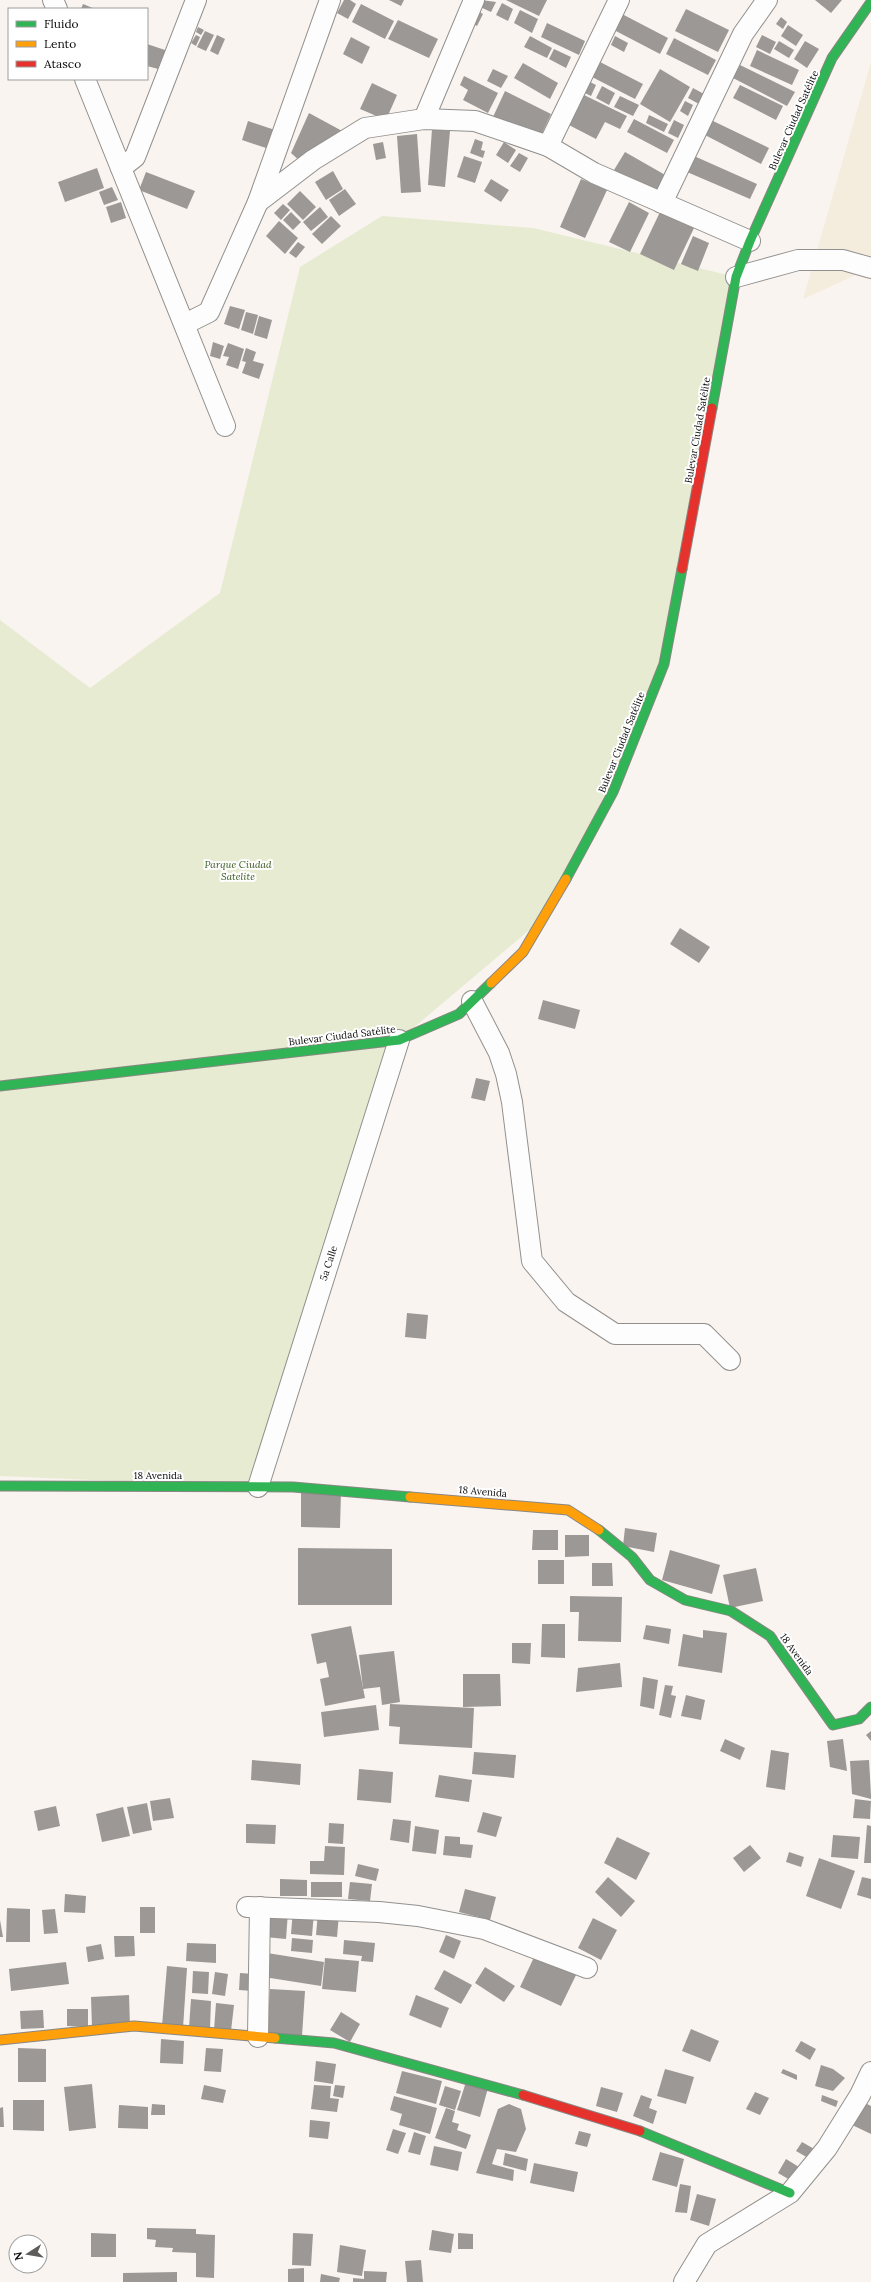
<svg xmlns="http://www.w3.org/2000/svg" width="871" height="2282" font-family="Lora,serif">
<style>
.farmland{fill:#f4ecdd}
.green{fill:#e7ebd1}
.building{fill:#9c9895}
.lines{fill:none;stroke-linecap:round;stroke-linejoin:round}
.street-casing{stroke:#92908e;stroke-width:22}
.fast-casing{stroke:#898784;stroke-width:11}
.slow-casing{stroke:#898784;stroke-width:11}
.jam-casing{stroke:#898784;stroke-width:11}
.street{stroke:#fefdfd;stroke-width:20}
.fast{stroke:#30b455;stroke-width:9}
.slow{stroke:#ff9f0a;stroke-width:9}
.jam{stroke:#e5322d;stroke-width:9}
.labels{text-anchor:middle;stroke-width:4;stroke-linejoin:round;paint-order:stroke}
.street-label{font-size:10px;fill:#0b0b0b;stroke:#fff}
.park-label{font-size:10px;font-style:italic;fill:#3b5a23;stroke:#fff}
</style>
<rect width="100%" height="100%" fill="#f9f4ef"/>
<!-- farmland -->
<polygon class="farmland" points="871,62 871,268 803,299"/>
<!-- green -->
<polygon class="green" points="382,216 533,228 736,277 653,694 546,916 399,1040 258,1487 0,1476 0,620 90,688 220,593 300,267"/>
<!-- building -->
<g class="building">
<polygon points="344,0 350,0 356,4 348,19 337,13"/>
<polygon points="389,0 404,0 401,6"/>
<polygon points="481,0 496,2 491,12 478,6"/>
<polygon points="506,0 547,0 539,16"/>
<polygon points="815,0 842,0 831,13"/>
<polygon points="502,3 513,9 508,21 496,15"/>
<polygon points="83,4 95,9 81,9"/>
<polygon points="361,4 394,21 385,39 352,22"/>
<polygon points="686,9 729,30 718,52 675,31"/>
<polygon points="476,10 483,14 477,26 469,22"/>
<polygon points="520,10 538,19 532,33 514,23"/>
<polygon points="622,14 668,38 660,54 614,30"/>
<polygon points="781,17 787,22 783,29 776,24"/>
<polygon points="398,20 438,39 429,58 388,39"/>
<polygon points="547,23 585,41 579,55 541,37"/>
<polygon points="788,25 803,35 796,46 781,36"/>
<polygon points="198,27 204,30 201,35 196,32"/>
<polygon points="205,31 214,35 206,51 197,47"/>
<polygon points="196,35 200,37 196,46 191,43"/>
<polygon points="217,35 225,39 218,55 210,51"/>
<polygon points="762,35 776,42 770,54 756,47"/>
<polygon points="530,36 552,48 547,58 524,47"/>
<polygon points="615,36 628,43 624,52 611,45"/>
<polygon points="351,37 370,47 362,64 343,54"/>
<polygon points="674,38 716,60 708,75 666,54"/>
<polygon points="779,41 794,50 789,58 774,49"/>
<polygon points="805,41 819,49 807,68 794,59"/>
<polygon points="147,44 168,51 162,70 147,66"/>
<polygon points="554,49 571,57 566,68 549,59"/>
<polygon points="757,50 799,70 792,85 750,66"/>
<polygon points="600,62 643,84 635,99 592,77"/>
<polygon points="523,63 558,83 550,99 514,78"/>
<polygon points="740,65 795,92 787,106 733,78"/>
<polygon points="493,69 508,76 501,88 487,81"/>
<polygon points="660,69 690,87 670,122 640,104"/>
<polygon points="464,76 498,93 488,113 463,100 468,90 460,85"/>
<polygon points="586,80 596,85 591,96 581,91"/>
<polygon points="372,83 397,95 386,120 360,109"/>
<polygon points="740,85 783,106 776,120 733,98"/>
<polygon points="602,86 615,93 609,105 596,98"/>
<polygon points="693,88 704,94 699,104 688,98"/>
<polygon points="505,91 551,114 539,140 493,117"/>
<polygon points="582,94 627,116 620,129 605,122 596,139 567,124"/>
<polygon points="620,96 639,105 633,116 614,107"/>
<polygon points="685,101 693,105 688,116 680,111"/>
<polygon points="309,113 344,132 301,162 291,153"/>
<polygon points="649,115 668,124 664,132 646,123"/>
<polygon points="634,119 674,140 667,153 627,132"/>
<polygon points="674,120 684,125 678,138 668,133"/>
<polygon points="711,120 769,148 761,164 703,134"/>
<polygon points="248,121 275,130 269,149 242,140"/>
<polygon points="432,129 450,131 445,187 428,185"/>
<polygon points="417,134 421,192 401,193 397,136"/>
<polygon points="475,139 483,142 481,150 485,151 483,158 470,153"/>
<polygon points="383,142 386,158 376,160 373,144"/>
<polygon points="504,142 516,150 508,163 496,155"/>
<polygon points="625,152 667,176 656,195 614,170"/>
<polygon points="519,153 528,158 520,172 510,166"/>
<polygon points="464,156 482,162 475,183 457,177"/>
<polygon points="694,156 757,184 750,199 687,172"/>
<polygon points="97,168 104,188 65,202 58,182"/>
<polygon points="333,171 343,189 326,200 315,182"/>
<polygon points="146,172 195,191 187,209 139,190"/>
<polygon points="491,179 509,190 501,202 484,191"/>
<polygon points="581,179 607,190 585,238 560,227"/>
<polygon points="112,187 118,200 104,205 99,192"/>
<polygon points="345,189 356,204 339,216 329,200"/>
<polygon points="300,191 316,207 303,220 287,204"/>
<polygon points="121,202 126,218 111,223 106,207"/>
<polygon points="629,202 649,213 630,252 609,242"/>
<polygon points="283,204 290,210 281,220 274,213"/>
<polygon points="320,207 328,217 311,231 303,222"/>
<polygon points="291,212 301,222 293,230 283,220"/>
<polygon points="660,212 694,228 674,270 640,254"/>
<polygon points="331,216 341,226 322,244 312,234"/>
<polygon points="279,221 298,238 285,254 266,236"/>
<polygon points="693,236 709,243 698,271 681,264"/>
<polygon points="298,242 305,247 296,258 289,253"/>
<polygon points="230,306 245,310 239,329 224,324"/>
<polygon points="246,312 258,315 253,334 241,330"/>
<polygon points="259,316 272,320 267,339 254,335"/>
<polygon points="213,342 224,346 220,359 210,356"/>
<polygon points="228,343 244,349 238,369 226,365 229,357 223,356"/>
<polygon points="246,348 256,352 253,361 264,364 259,379 242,373 246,362 242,361"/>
<polygon points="680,928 710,947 699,963 670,944"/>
<polygon points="543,1000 580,1010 575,1029 538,1019"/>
<polygon points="476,1078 490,1081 485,1101 471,1098"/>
<polygon points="407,1313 428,1315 426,1339 405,1337"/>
<polygon points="301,1491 341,1492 340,1528 301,1527"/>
<polygon points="625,1528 657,1533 654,1552 623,1546"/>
<polygon points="533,1530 558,1530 558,1550 532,1550"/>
<polygon points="565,1535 589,1535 589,1556 565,1557"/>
<polygon points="298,1548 392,1549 392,1605 298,1605"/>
<polygon points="670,1550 720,1565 712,1594 662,1580"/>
<rect x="538" y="1560" width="26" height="24"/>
<polygon points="592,1563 612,1563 613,1586 592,1586"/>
<polygon points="756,1568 763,1601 730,1608 723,1575"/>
<polygon points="570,1596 622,1597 621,1642 578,1641 579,1612 570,1612"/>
<polygon points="542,1624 565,1624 565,1658 541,1657"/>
<polygon points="646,1625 671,1629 669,1644 643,1639"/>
<polygon points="351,1626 365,1698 325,1706 320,1679 329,1677 326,1662 317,1664 311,1634"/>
<polygon points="703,1630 727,1633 722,1673 678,1666 683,1634 703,1638"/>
<polygon points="512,1643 531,1643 530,1664 512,1663"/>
<polygon points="394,1651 400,1702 382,1705 380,1687 363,1689 359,1655"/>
<polygon points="620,1663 622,1687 576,1692 578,1668"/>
<polygon points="463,1674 500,1674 501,1706 463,1707"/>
<polygon points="643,1677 658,1680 654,1709 640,1706"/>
<polygon points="665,1685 673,1686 671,1695 676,1696 671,1718 659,1715"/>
<polygon points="686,1695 705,1700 701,1720 681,1716"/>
<polygon points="390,1704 474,1708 472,1748 399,1744 400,1727 389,1726"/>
<polygon points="376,1705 379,1730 324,1737 321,1712"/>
<polygon points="871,1731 871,1741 866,1735"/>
<polygon points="725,1739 745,1748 740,1760 720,1751"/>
<polygon points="843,1739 847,1771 830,1767 827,1741"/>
<polygon points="771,1750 789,1753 785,1790 766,1787"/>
<polygon points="474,1752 516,1755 514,1778 472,1774"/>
<polygon points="252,1760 301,1764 300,1785 251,1780"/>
<polygon points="869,1760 871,1795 871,1799 852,1794 850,1761"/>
<polygon points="359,1769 393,1772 391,1803 357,1800"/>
<polygon points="439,1775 472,1780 469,1802 435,1797"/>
<polygon points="170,1798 174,1818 153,1821 150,1801"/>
<polygon points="855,1799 871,1801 870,1819 853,1818"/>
<polygon points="147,1803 152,1830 133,1834 127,1807"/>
<polygon points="56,1806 60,1826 38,1831 34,1811"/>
<polygon points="123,1807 130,1836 102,1842 96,1814"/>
<polygon points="483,1812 502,1817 496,1837 477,1832"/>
<polygon points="393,1819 411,1821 409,1843 390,1840"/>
<polygon points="329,1823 344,1824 343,1844 328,1843"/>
<polygon points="246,1824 276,1825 275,1844 246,1843"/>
<polygon points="867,1825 871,1826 871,1863 864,1863"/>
<polygon points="415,1826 439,1830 436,1854 412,1851"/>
<polygon points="833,1835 860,1837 858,1859 831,1857"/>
<polygon points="445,1836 460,1837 460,1844 473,1845 471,1858 443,1855"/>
<polygon points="617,1837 650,1853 636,1880 604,1863"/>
<polygon points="750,1845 761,1858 744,1872 733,1858"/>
<polygon points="325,1846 345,1847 344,1875 310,1874 310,1861 324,1861"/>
<polygon points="789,1852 804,1857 801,1867 786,1862"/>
<polygon points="819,1858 855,1871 841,1909 806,1896"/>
<polygon points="358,1864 379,1869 376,1881 355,1876"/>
<polygon points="608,1877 635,1901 621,1917 595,1892"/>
<polygon points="862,1877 871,1879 871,1899 857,1895"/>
<polygon points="280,1879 307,1880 307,1896 280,1896"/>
<rect x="311" y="1882" width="31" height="15"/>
<polygon points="350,1882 372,1884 370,1901 348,1899"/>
<polygon points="465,1889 496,1897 490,1920 459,1912"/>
<polygon points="65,1894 86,1896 85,1913 64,1912"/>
<rect x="140" y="1907" width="15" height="26"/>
<polygon points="7,1908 30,1909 30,1942 6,1942"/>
<polygon points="55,1909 58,1933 44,1934 42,1910"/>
<polygon points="293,1910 314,1912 312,1936 291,1934"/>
<polygon points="268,1911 288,1912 286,1939 265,1937"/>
<polygon points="318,1912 339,1914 337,1937 316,1935"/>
<polygon points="593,1918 617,1930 601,1960 578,1948"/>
<polygon points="0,1920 3,1937 0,1937"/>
<polygon points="446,1935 461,1941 454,1959 439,1952"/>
<polygon points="114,1936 134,1936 135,1956 115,1957"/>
<polygon points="292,1938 313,1940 312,1953 291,1951"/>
<polygon points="344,1940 375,1943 373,1962 361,1961 362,1956 343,1954"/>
<polygon points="187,1943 216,1944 216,1963 186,1961"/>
<polygon points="101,1944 104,1959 88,1962 86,1947"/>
<polygon points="267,1953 324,1962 321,1986 264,1977"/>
<polygon points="536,1953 577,1973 561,2006 520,1987"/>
<polygon points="325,1958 359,1961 356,1992 322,1989"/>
<polygon points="66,1962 69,1984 11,1991 9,1969"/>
<polygon points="167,1966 187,1968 183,2028 162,2026"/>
<polygon points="485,1967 515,1986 504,2002 475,1983"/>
<polygon points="444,1970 472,1985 461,2004 434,1989"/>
<polygon points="193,1971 209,1972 208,1994 192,1993"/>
<polygon points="215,1972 228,1974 225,1996 212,1994"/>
<polygon points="240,1973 254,1974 253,1991 239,1990"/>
<polygon points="270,1989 305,1991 302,2036 267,2034"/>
<polygon points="129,1995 130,2026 92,2028 91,1997"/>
<polygon points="416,1995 449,2008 441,2028 409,2015"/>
<polygon points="191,1999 211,2001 210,2029 189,2028"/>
<polygon points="216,2003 234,2005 231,2031 214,2030"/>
<polygon points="67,2009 88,2009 88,2027 67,2026"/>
<polygon points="43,2010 44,2028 21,2029 20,2011"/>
<polygon points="341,2012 360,2024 350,2042 330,2030"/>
<polygon points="691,2029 719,2041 710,2062 682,2051"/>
<polygon points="161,2039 184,2041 183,2064 160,2063"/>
<polygon points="801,2041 816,2049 810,2060 795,2051"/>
<polygon points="18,2048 46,2049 46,2082 18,2082"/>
<polygon points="206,2048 223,2049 221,2072 204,2071"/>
<polygon points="316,2061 336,2064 333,2084 314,2081"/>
<polygon points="821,2065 833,2069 845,2078 833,2091 815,2086"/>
<polygon points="665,2069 694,2077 686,2104 657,2096"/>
<polygon points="783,2069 797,2075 797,2080 781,2073"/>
<polygon points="402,2071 442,2081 436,2104 396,2093"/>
<polygon points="466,2082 488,2088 480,2117 457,2110"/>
<polygon points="92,2084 96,2128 69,2131 64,2087"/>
<polygon points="204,2085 226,2090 223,2103 201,2099"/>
<polygon points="314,2085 331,2086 330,2098 339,2099 337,2112 311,2109"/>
<polygon points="335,2085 345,2086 343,2098 333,2096"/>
<polygon points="445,2086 461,2091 455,2110 439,2105"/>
<polygon points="601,2087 623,2093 617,2112 596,2106"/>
<polygon points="755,2092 769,2098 760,2115 746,2109"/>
<polygon points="641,2095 652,2099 649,2108 657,2111 653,2124 633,2116"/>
<polygon points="822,2095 838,2101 836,2107 821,2101"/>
<polygon points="394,2096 437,2108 430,2134 399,2125 402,2114 390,2110"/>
<polygon points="13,2100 44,2100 44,2131 13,2130"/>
<polygon points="859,2100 871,2106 871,2134 848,2123"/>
<polygon points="152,2104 165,2105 165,2115 151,2115"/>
<polygon points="509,2104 521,2109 526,2129 516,2152 497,2149 492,2164 514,2170 513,2181 476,2173 498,2109"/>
<polygon points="119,2105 148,2107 148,2129 118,2128"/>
<polygon points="3,2107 4,2127 0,2127 0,2108"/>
<polygon points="446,2108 455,2111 452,2122 459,2124 457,2130 471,2135 466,2149 435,2138"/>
<polygon points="310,2120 330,2122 328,2139 309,2137"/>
<polygon points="393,2129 406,2133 398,2154 386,2150"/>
<polygon points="579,2131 591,2134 587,2147 575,2144"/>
<polygon points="414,2132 426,2136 420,2155 408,2152"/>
<polygon points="802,2142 816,2150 810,2159 796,2151"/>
<polygon points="434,2146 462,2152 458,2171 430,2165"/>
<polygon points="660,2152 684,2159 677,2187 652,2180"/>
<polygon points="505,2153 528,2159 526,2171 503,2165"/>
<polygon points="786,2159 799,2167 790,2180 778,2173"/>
<polygon points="534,2163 578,2172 574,2192 530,2183"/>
<polygon points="680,2184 691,2186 687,2213 675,2212"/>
<polygon points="697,2194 716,2199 709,2226 690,2220"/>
<polygon points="147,2228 196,2229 196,2234 215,2235 214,2278 196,2277 196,2253 172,2252 173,2248 155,2247 156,2240 147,2239"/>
<polygon points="432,2230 454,2234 451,2253 429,2250"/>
<polygon points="91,2233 116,2234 116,2257 91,2257"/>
<polygon points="293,2233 313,2234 311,2266 292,2265"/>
<polygon points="458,2233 473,2234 473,2249 458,2249"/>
<polygon points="340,2245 366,2250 362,2276 337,2272"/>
<polygon points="421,2260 423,2282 407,2282 405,2261"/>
<polygon points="304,2268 304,2282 288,2282 288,2269"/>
<polygon points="364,2271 387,2272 386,2282 353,2282 353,2278 364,2279"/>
<polygon points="177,2272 177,2282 123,2282 123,2273"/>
<polygon points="321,2274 340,2278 339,2282 320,2282"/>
</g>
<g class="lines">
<defs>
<g id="street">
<polyline points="53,0 57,9"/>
<polyline points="85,79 225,426"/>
<polyline points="424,119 474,0"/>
<polyline points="548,146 619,0"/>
<polyline points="121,168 135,157 196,0"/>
<polyline points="258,202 313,160 365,128 424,119 475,121 548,146 594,173 750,241"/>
<polyline points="662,203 743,34 767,0"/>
<polyline points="736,277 798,260 843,260 871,268"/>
<polyline points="185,324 209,312 258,202 330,0"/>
<polyline points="472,1001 499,1053 506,1074 512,1102 532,1261 566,1302 615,1334 704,1334 730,1360"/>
<polyline points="258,1487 399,1040"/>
<polyline points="247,1907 379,1912 418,1916 484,1929 587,1968"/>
<polyline points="258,2037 260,1907"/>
<polyline points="684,2282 707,2244 790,2193 827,2148 860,2095 871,2072"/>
</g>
<g id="fast">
<polyline points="712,408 736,277 750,241 832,58 871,2"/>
<polyline points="566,879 613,792 664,664 682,569"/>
<polyline points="0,1086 399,1040 459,1014 491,983"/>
<polyline points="0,1486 293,1487 410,1497"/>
<polyline points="599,1530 632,1557 650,1580 685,1600 731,1611 770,1636 833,1725 859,1719 871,1707"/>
<polyline points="275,2038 334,2043 523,2095"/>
<polyline points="640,2131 790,2193"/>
</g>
<g id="slow">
<polyline points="491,983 523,952 566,879"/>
<polyline points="410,1497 568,1510 599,1530"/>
<polyline points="0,2040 134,2026 275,2038"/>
</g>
<g id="jam">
<polyline points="682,569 712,408"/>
<polyline points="523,2095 640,2131"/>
</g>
</defs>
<!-- street casing -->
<use href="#street" class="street-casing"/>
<!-- fast casing -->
<use href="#fast" class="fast-casing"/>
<!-- slow casing -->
<use href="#slow" class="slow-casing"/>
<!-- jam casing -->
<use href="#jam" class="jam-casing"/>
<!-- street -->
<use href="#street" class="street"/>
<!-- fast -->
<use href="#fast" class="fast"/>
<!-- slow -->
<use href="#slow" class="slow"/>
<!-- jam -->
<use href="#jam" class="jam"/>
</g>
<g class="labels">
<!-- street labels -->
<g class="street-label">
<text transform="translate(793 120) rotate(-66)" y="4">Bulevar Ciudad Satélite</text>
<text transform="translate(697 430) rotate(-80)" y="4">Bulevar Ciudad Satélite</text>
<text transform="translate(621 742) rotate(-68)" y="4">Bulevar Ciudad Satélite</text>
<text transform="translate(342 1035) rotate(-7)" y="4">Bulevar Ciudad Satélite</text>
<text transform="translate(328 1263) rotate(-72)" y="4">5a Calle</text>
<text x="158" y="1479">18 Avenida</text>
<text transform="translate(483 1491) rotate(5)" y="4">18 Avenida</text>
<text transform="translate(797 1654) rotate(54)" y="4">18 Avenida</text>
</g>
<!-- park labels -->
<g class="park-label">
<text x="238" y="868">Parque Ciudad<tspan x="238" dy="12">Satelite</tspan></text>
</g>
</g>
<!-- legend -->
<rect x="8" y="8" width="140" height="72" fill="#ffffff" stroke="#9d9d9d"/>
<rect x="16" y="21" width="20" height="6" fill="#30b455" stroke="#9d9d9d"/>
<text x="44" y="28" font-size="12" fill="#0b0b0b">Fluido</text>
<rect x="16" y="41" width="20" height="6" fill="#ff9f0a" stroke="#9d9d9d"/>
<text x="44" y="48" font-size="12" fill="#0b0b0b">Lento</text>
<rect x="16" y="61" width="20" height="6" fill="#e5322d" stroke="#9d9d9d"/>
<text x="44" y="68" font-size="12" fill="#0b0b0b">Atasco</text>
<!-- north arrow -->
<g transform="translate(28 2254) rotate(258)"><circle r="19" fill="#ffffff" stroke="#9d9d9d"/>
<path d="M0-3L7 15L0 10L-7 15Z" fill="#5e5d5b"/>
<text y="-6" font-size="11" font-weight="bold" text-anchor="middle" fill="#0b0b0b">N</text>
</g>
</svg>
